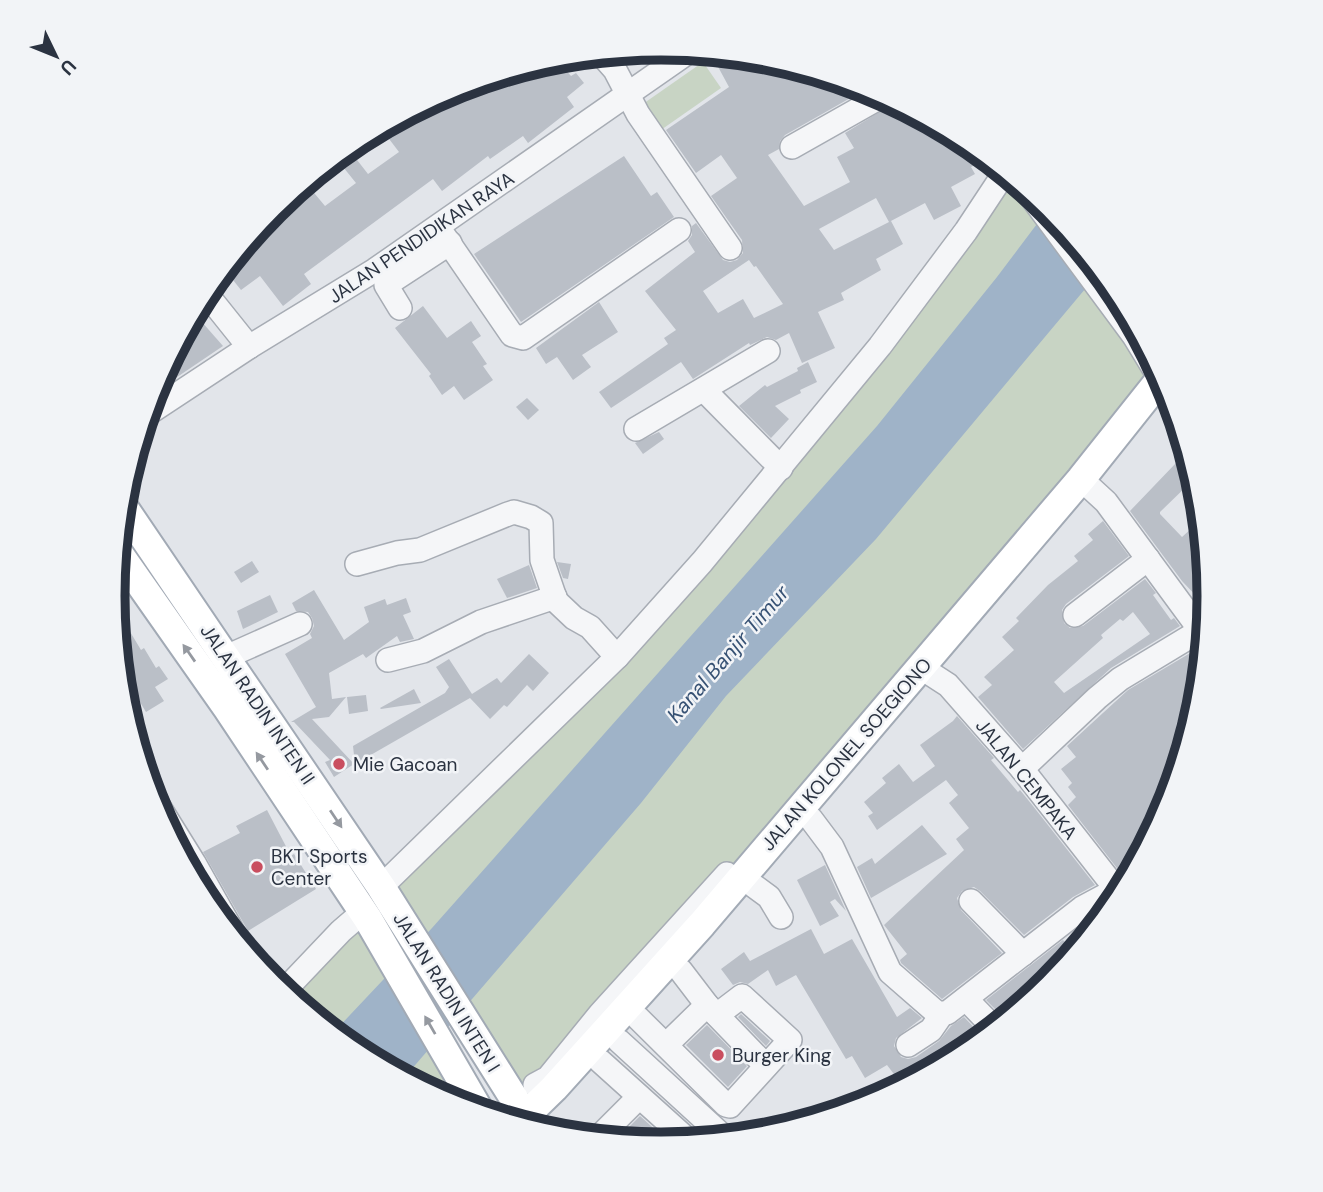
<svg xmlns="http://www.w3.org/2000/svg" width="1323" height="1192" font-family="'DM Sans',sans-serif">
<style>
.green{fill:#c8d4c4}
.water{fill:#9fb3c8}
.building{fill:#babfc7;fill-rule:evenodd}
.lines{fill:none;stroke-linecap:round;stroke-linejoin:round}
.minor-casing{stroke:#a7acb4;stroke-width:26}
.major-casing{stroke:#a2aab5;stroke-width:32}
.minor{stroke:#f5f6f8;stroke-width:23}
.major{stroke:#fff;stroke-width:28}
.oneway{fill:#9599a0}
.poi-dot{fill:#c94e5f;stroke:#f2f4f7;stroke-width:2.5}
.labels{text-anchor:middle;stroke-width:5;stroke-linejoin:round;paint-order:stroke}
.street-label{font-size:19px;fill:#2b3341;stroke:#f2f4f7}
.poi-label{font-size:19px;fill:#2b3341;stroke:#f2f4f7;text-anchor:start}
.water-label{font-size:21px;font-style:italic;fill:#375274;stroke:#f2f4f7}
.rim{fill:none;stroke:#2b3341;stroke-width:9}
</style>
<rect width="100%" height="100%" fill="#e2e5ea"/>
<!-- green -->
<g class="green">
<polygon points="703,62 721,88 658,132 640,106"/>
<polygon points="1005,171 1050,208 1118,291 1158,366 524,1117 381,887 617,657"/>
<polygon points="363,912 480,1112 451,1103 356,1052 283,992"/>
</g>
<!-- water -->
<polygon class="water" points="1049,208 1101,270 876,539 726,696 641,803 404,1078 356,1052 333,1033 432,928 877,426 997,277"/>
<!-- building -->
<g class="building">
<path d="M 710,52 L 769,58 L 868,88 L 785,135 L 780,141 L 779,149 L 768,155 L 804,206 L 850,182 L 837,157 L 854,148 L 845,133 L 896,102 L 967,140 L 988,158 L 971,167 L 975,174 L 951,187 L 961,206 L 934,220 L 925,203 L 889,222 L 876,198 L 819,229 L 834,250 L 891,221 L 903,244 L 876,259 L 881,270 L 841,293 L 844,300 L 818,312 L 835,348 L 802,363 L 789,333 L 776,340 L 767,337 L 750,345 L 749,343 L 693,379 L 681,362 L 611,408 L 599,392 L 668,344 L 664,338 L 676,330 L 645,291 L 695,252 L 688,241 L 692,235 L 692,226 L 696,223 L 723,260 L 730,262 L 737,260 L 743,253 L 742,240 L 711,196 L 737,178 L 721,155 L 696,173 L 666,130 L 729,87 ZM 749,260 L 754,267 L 756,266 L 783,304 L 754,318 L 743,299 L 718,313 L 703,291 Z"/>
<polygon points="555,58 571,76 576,73 584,83 567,97 574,107 528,143 523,136 490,159 488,156 442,191 433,179 304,274 311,284 283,306 260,276 241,290 225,270 235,262 232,259 274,208 305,182 325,206 356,183 335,157 347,147 368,174 399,152 380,127 452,89 482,80 486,85 499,75"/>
<polygon points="624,156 651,196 657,192 674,217 521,322 474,254"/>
<polygon points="599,302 618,332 582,355 591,367 573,380 557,357 546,364 536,348"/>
<polygon points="423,306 447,338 471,321 481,336 472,342 487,364 483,366 493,380 464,400 454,386 442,395 429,376 431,374 395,328"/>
<polygon points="194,313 223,346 152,394 155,386"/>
<polygon points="808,362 817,382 800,390 801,393 775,406 789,419 771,438 739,406 765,385 767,387 798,371 797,368"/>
<polygon points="527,398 539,410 528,420 516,407"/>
<polygon points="659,432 664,439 643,454 635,443"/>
<polygon points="1176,463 1193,480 1160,512 1160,514 1182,537 1203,518 1210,589 1199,599 1182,581 1130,511"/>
<path d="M 1103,521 L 1129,556 L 1066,604 L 1062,610 L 1064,623 L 1070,628 L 1083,626 L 1145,579 L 1156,593 L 1153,595 L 1171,620 L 1174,618 L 1180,626 L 1111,668 L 1023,749 L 978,697 L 992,685 L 984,677 L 1014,650 L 1002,637 L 1019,621 L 1016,618 L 1048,585 L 1078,561 L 1074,556 L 1093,540 L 1088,534 ZM 1133,612 L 1150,634 L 1064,693 L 1054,682 L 1103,638 L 1101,635 L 1120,619 L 1123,621 Z"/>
<polygon points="252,561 259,572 241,583 234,572"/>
<polygon points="557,562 571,564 568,579 563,578"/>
<polygon points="529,565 537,588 507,598 497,579"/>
<polygon points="314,590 344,640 369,622 364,607 385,599 387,605 406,598 411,612 403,615 414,639 400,642 397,636 366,658 363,654 329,673 332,699 346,697 329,717 312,719 354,764 334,777 325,762 330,760 294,722 291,722 316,707 285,654 312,638 310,634 314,626 312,618 308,612 296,611 292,603"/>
<polygon points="270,595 278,612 243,629 237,611"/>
<polygon points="114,605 141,650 144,648 156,668 159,666 168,679 155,687 164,701 146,712 125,677 121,680"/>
<polygon points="1197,649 1205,652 1200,703 1198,709 1191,708 1185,712 1177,722 1176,729 1180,735 1189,740 1168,806 1159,816 1162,818 1133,872 1120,872 1068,805 1076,797 1068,787 1072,783 1061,769 1076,757 1067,746 1128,690"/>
<polygon points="529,654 549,673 533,691 527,685 507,707 504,705 490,719 470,698 355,764 353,746 445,693 449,687 436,667 449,659 472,694 497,678 501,683"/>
<polygon points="414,689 421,703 381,709 380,708"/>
<polygon points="366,695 368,711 349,714 347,697"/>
<polygon points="957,716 994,758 991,760 1018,792 1020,790 1033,806 1095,885 1073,897 1024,935 980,891 974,887 962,891 957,898 961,910 1002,953 942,999 901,963 900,960 907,954 884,925 964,850 956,839 969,828 949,803 958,795 946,780 877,830 868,816 873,813 864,802 886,783 882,778 899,764 913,782 935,766 920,745 953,721"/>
<polygon points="267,810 291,856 294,854 316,889 248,931 203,852 240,833 236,826"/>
<polygon points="922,825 947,854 871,898 857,867 872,858 875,864"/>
<polygon points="825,865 846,911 835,899 830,902 839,916 820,926 797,880"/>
<polygon points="811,929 824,954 852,939 897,1017 910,1008 922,1018 896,1038 894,1046 901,1057 908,1059 916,1057 939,1041 951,1026 964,1017 984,1038 975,1045 971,1040 948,1058 951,1061 903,1086 887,1065 865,1078 852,1056 846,1059 796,975 776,986 768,970 748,984 740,982 733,985 721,969 744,952 750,961"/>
<polygon points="1063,940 1075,953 1049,984 1006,1020 986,1000"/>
<polygon points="741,1014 770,1041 766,1046 738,1017"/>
<polygon points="707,1025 747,1066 728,1087 686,1045"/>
<polygon points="640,1116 671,1144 616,1140"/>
</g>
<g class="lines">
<defs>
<g id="minor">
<polyline points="600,53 615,70 638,114 730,248"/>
<polyline points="792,147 884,95"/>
<polyline points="1024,187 1134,336 1153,367"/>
<polyline points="438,227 512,335 523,338 679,230"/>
<polyline points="205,292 249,347"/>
<polyline points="400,308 386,285 450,243"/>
<polyline points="704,390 781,468"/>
<polyline points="146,415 249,347 375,270 691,50"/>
<polyline points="636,429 768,351"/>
<polyline points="1081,479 1106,502 1206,638"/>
<polyline points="357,564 397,553 420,550 508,514 514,512 531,517 541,523 542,560 556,601 574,618 590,627 617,657"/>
<polyline points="1075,615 1148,559"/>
<polyline points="226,657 300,624"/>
<polyline points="388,660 423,651 481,622 555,597"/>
<polyline points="931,674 948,685 1022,769 1116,889"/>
<polyline points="1190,726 1194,722"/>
<polyline points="1022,769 1097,698 1120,679 1201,630"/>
<polyline points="151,794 194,863 238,941"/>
<polyline points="811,819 832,847 890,972 937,1013 947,1013 1082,908 1127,884"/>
<polyline points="754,886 769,897 781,917"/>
<polyline points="381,887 617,657 702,562 880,346 966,231 1005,172"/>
<polyline points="971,901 1023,954"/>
<polyline points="681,971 707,1005 766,1066"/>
<polyline points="283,992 341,931 363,912"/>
<polyline points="966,999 995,1029"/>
<polyline points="638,1018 726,1105 730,1106 790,1040 742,996 717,1015"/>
<polyline points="619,1041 725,1138"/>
<polyline points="666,1045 707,1005"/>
<polyline points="908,1045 931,1030 942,1014"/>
<polyline points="600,1061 690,1142"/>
<polyline points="535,1085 548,1078 600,1014 727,874"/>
<polyline points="598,1138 639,1097"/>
</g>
<g id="major">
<polyline points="122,505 381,887 532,1127"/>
<polyline points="117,551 228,709 368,919 480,1112"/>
<polyline points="518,1123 554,1088 702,924 1081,479 1163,376"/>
</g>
</defs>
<!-- minor casing -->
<use href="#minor" class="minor-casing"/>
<!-- major casing -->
<use href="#major" class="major-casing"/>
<!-- minor -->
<use href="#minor" class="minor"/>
<!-- major -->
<use href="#major" class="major"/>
</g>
<!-- one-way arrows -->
<defs><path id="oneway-solid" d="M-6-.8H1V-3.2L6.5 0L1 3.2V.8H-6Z" transform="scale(1.75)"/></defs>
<g class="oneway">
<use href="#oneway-solid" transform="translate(189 653) rotate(-125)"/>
<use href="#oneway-solid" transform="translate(262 761) rotate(-124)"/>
<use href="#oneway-solid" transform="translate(336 819) rotate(56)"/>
<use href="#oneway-solid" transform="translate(430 1025) rotate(-120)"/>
</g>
<!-- markers -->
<g class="poi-dot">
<circle cx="339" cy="764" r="7"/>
<circle cx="257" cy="867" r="7"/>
<circle cx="718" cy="1055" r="7"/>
</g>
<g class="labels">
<!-- street labels -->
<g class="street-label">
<text transform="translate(421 237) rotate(-34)" y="7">JALAN PENDIDIKAN RAYA</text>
<text transform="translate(258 704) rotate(56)" y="7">JALAN RADIN INTEN II</text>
<text transform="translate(846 754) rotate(-49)" y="7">JALAN KOLONEL SOEGIONO</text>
<text transform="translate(1027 779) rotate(51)" y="7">JALAN CEMPAKA</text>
<text transform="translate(447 992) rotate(58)" y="7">JALAN RADIN INTEN I</text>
</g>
<!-- poi labels -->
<g class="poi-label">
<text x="353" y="771">Mie Gacoan</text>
<text x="271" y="863">BKT Sports<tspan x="271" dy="22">Center</tspan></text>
<text x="732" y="1062">Burger King</text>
</g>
<!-- water labels -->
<g class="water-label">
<text transform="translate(728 654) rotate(-49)" y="7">Kanal Banjir Timur</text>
</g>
</g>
<!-- crop -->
<path d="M0 0H1323V1192H0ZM125 596a536 536 0 1 1 1072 0a536 536 0 1 1-1072 0Z" fill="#f2f4f7" fill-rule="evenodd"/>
<path class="rim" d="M125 596a536 536 0 1 1 1072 0a536 536 0 1 1-1072 0Z"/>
<!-- north arrow -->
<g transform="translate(56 56) rotate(133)" stroke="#f2f4f7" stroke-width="5" paint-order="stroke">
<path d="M0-5L12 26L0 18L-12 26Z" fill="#2b3341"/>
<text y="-10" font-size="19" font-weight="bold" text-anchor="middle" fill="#2b3341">U</text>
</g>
</svg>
